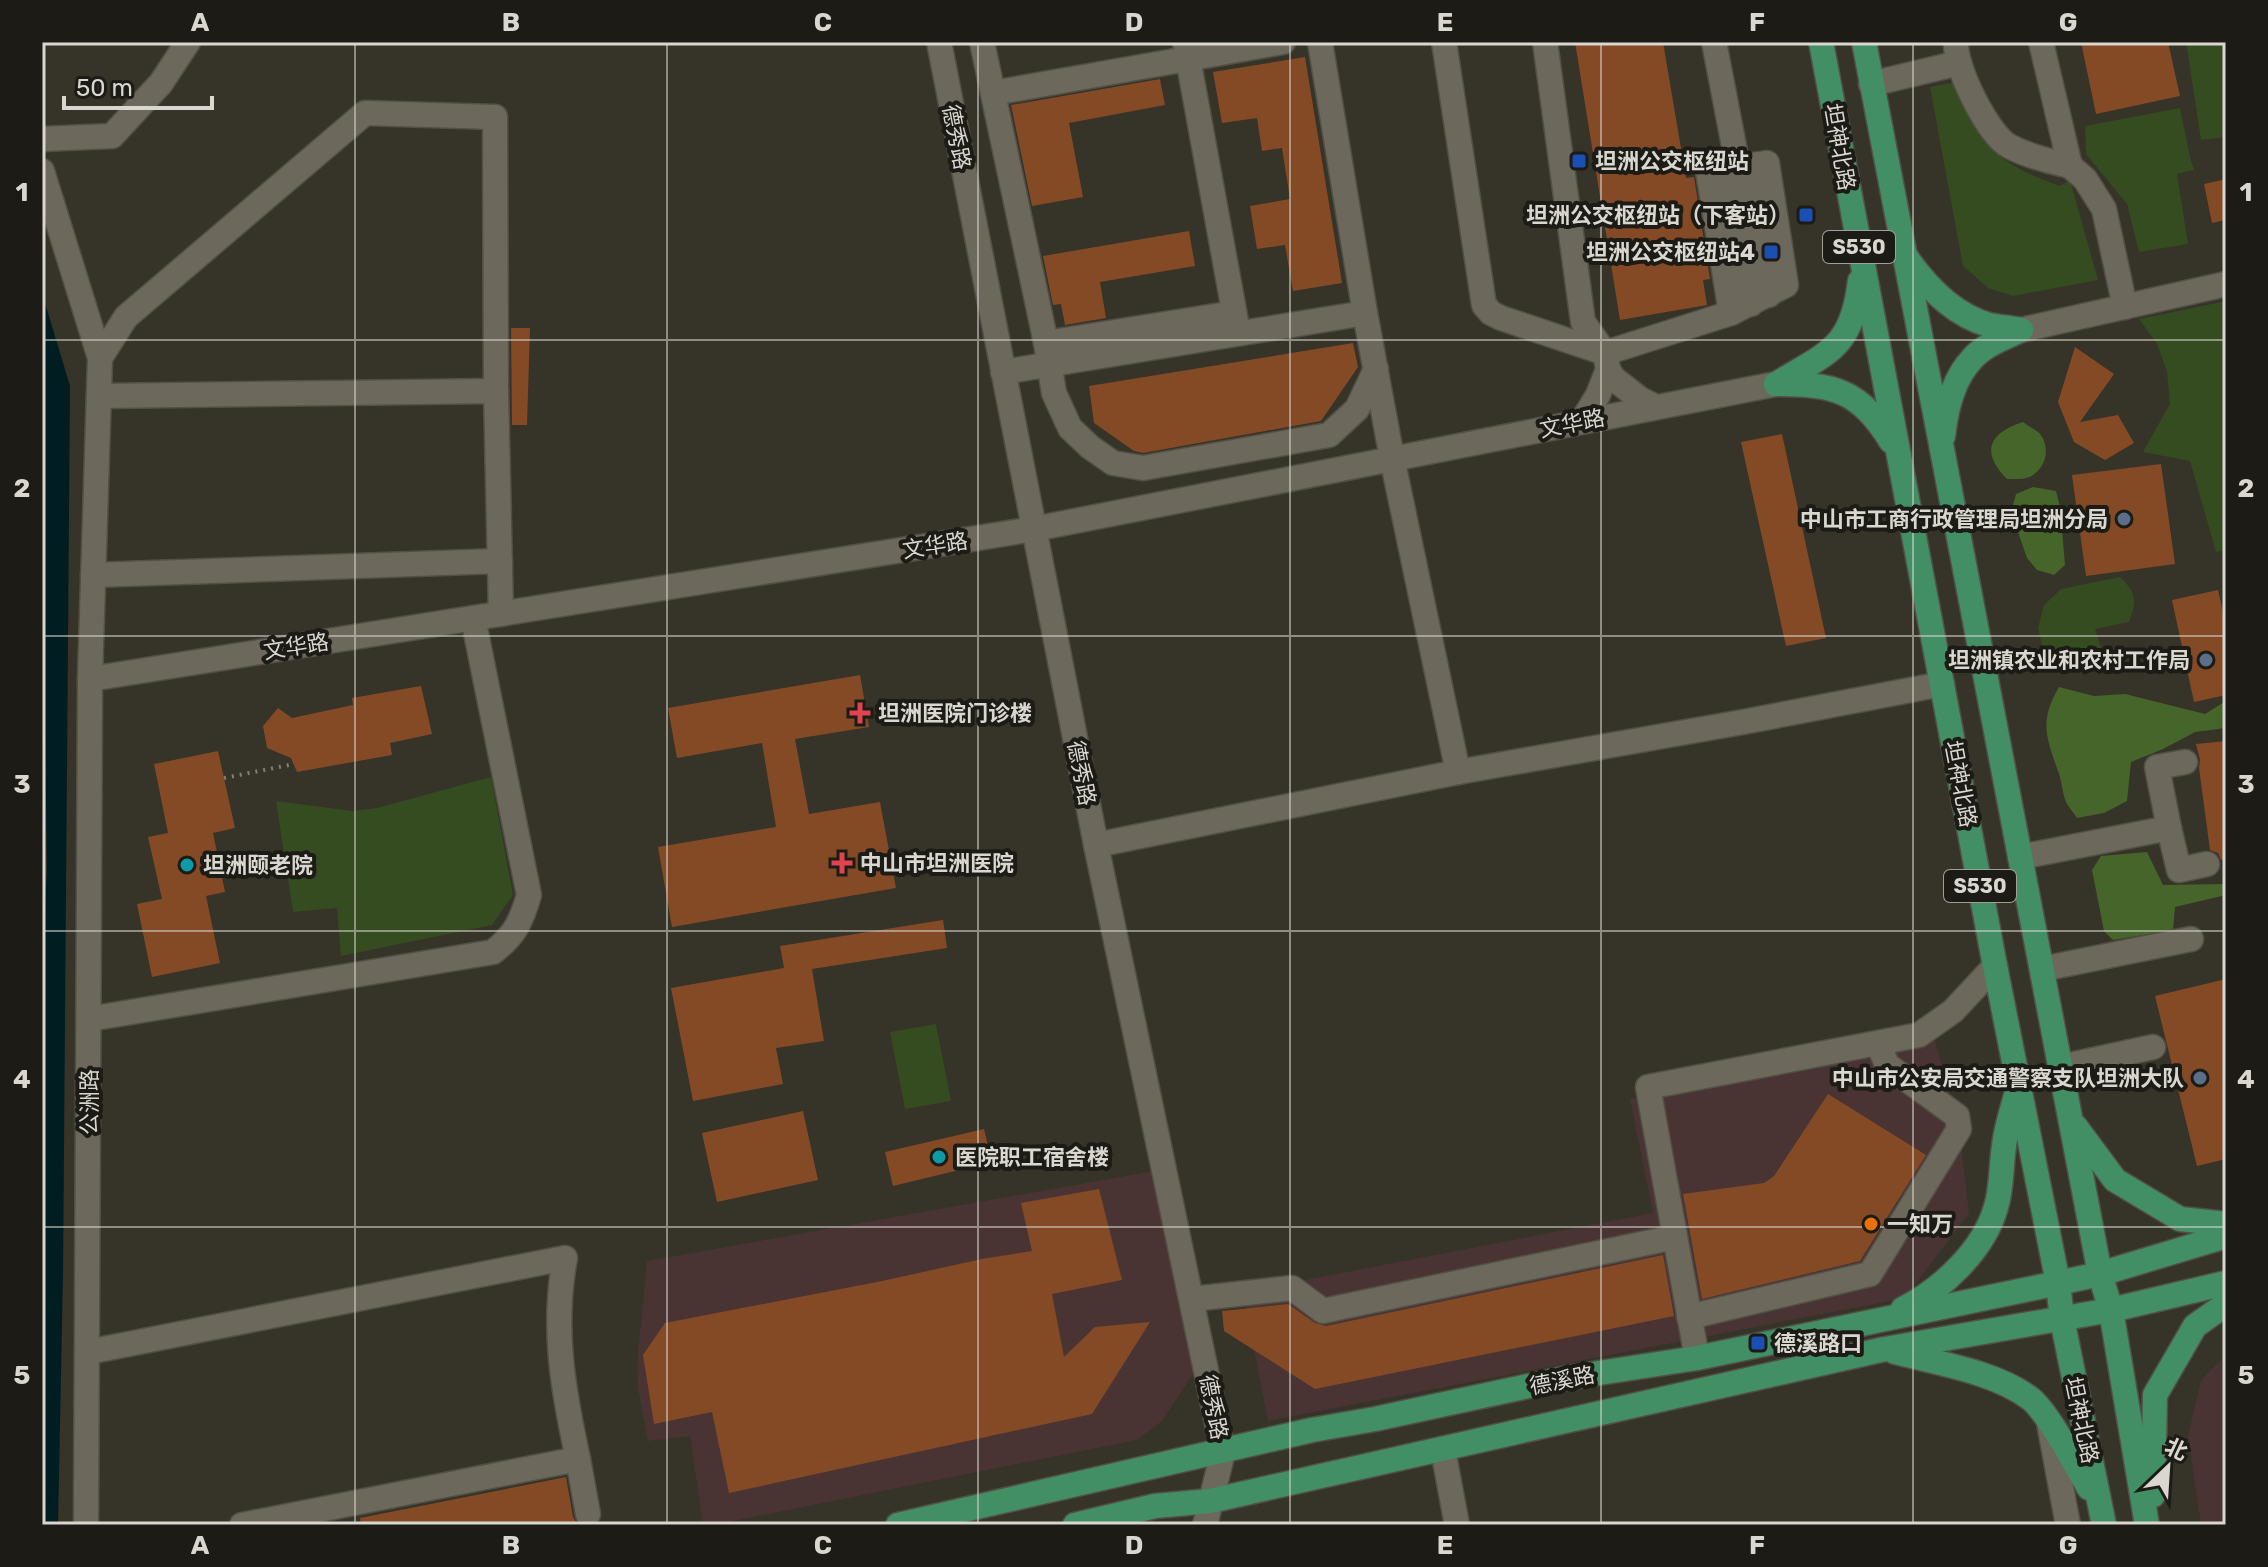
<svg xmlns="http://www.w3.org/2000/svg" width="2268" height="1567" font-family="Rubik,'Noto Sans SC',sans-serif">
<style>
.commercial{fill:#493433}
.green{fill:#344c1f}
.forest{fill:#46652a}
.water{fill:#001d22}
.building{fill:#844a26}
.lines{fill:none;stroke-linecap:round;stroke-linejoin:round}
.minor-casing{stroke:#525046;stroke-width:27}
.major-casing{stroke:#525046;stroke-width:27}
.path{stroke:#828077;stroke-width:4;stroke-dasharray:2 6;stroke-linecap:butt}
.minor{stroke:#6c695c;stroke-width:24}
.major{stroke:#428f66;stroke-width:24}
.grid{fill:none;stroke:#d9d7d0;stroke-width:2;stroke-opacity:0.55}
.transit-dot{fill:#1a4fb4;stroke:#1c1b15;stroke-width:3}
.service-dot{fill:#5c6f8a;stroke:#1c1b15;stroke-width:3}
.health-dot{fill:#e0444e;stroke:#1c1b15;stroke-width:3}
.culture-dot{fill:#0f9aa8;stroke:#1c1b15;stroke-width:3}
.food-dot{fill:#e8710a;stroke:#1c1b15;stroke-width:3}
.labels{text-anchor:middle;stroke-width:8;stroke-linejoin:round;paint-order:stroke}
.shield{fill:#1c1b15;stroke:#a09f98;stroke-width:2}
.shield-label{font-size:20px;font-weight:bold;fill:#d9d7d0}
.street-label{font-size:22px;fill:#d9d7d0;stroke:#1c1b15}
.poi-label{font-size:22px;font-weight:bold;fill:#d9d7d0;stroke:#1c1b15;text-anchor:start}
.neatline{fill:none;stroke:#d9d7d0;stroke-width:3}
.grid-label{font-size:26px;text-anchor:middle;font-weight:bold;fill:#d9d7d0}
</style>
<rect width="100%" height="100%" fill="#363328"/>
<!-- commercial -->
<g class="commercial">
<polygon points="1935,1040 1959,1129 1969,1213 1905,1298 1268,1421 1243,1292 1653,1213 1630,1099"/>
<polygon points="1165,1169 1204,1357 1162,1421 1137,1440 713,1525 703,1525 690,1436 648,1441 638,1388 637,1363 647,1261"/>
<polygon points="2226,1355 2226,1525 2201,1525 2188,1436 2201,1380"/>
</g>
<!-- green -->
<g class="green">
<polygon points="2186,42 2226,42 2226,137 2201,140"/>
<path d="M 1956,82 C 1960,94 1964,108 1970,119 C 1990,158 2020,171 2060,186 L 2070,180 L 2098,280 L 2013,296 L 1988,288 L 1963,266 L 1930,87 Z"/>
<polygon points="2180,108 2190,157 2194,170 2177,174 2188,244 2139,252 2127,204 2086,154 2085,126"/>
<polygon points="2226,301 2226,550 2216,552 2190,461 2143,452 2170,404 2167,371 2157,344 2139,319"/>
<path d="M 2120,577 C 2137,593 2137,601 2129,622 L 2095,629 L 2104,656 L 2085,660 L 2045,658 L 2038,628 L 2044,605 L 2061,589 Z"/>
<polygon points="491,777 513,895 492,925 341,956 337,908 293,912 276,801 352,811 377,808"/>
<polygon points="936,1024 951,1101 905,1109 890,1032"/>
</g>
<!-- forest -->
<g class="forest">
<path d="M 2023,422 C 2028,426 2035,429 2040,434 C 2050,446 2047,466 2033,475 C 2026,480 2016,479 2007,479 C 1980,452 1989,433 2023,422 Z"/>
<polygon points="2033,487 2056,491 2060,507 2065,565 2054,575 2037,570 2027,558 2011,512 2016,494"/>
<path d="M 2059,687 L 2094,696 L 2125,694 L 2205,714 L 2226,701 L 2226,728 L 2195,732 L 2163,749 L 2131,762 L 2127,801 L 2104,813 L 2077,818 C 2074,813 2069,808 2066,802 C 2062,793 2062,781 2058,771 C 2046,737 2039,721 2059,687 Z"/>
<polygon points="2147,852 2163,885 2226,884 2226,895 2175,907 2173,930 2113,940 2104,931 2092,870 2101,856"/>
</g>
<!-- water -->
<polygon class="water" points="42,293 70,386 63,1274 58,1525 42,1525 42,970 47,868 42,528"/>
<!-- building -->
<g class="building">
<polygon points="1575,42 1663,42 1686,178 1694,177 1710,279 1703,280 1707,305 1620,320"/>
<polygon points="2081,42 2168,42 2180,96 2096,114"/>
<polygon points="1305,57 1342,283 1293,291 1285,245 1257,249 1250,206 1290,199 1282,148 1262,151 1257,118 1222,123 1213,72"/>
<polygon points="1160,79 1165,105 1069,123 1083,197 1032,206 1011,105"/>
<polygon points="2226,179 2226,220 2212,223 2204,184"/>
<polygon points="1189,231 1195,266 1100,282 1106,318 1065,325 1061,304 1053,305 1043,256"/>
<polygon points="511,328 530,328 527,425 512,425"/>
<polygon points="1353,343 1358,367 1321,421 1143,453 1134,451 1094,423 1089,386"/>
<polygon points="2075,347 2114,374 2080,422 2118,415 2134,443 2105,460 2074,442 2058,402"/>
<polygon points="1782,434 1826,638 1786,646 1741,442"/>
<polygon points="2161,464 2175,564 2086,576 2072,475"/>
<polygon points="2218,590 2226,625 2226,695 2194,702 2172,600"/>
<polygon points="860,675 869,727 795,739 809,814 880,802 896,888 672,927 658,847 776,827 762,743 677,758 668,708"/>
<polygon points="421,686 432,734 390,743 392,755 297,772 291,758 267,748 263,726 278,708 292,718 353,705 352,698"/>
<polygon points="2226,741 2226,859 2221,860 2218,853 2210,850 2199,768 2200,760 2196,744"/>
<polygon points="218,751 235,828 213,833 225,892 206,896 220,963 152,977 137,904 162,899 148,837 168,833 154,764"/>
<polygon points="943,920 947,948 812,969 824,1041 776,1048 783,1084 693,1101 671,988 784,968 780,946"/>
<polygon points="2226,979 2226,1159 2197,1166 2155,996"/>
<polygon points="1828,1094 1926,1155 1860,1261 1702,1299 1683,1194 1764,1183 1774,1176"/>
<polygon points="803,1111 818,1180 717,1202 702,1133"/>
<polygon points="984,1129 992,1162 893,1186 885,1152"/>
<polygon points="1099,1189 1122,1280 1052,1294 1064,1357 1095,1327 1150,1322 1092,1414 729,1493 712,1412 654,1424 643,1355 665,1323 882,1281 982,1259 1032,1251 1021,1203"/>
<polygon points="1663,1255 1674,1316 1315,1389 1224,1331 1222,1311 1288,1304 1315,1323 1326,1326"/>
<polygon points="566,1477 573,1517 578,1525 361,1525 360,1518"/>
</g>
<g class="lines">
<defs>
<g id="minor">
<polyline points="939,42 1096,845 1223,1452 1205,1525"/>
<polyline points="982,42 1046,343 1234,313"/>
<polyline points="1185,42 1237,327"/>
<polyline points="1320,42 1365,313 1392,458 1458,772"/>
<polyline points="1444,42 1484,305 1491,313 1501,318 1605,353 1731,313 1786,285 1767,163 1738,167 1714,42"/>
<polyline points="1545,42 1583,322 1605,353 1608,369 1613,378 1640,399 1656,407"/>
<path d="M 1956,42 C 1954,66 1988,135 2009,146 C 2027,156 2050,161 2070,166 L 2041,42"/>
<polyline points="1871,84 1959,63"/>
<polyline points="993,93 1283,42"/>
<polyline points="42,139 112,136 161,83 188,42"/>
<polyline points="2070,166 2085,179 2104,209 2125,307"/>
<polyline points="1748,167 1769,295"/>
<polyline points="1728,169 1751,304"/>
<polyline points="42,171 100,358 90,679 86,1525"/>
<polyline points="1731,313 1708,171 1738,167"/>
<polyline points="2021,330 2226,284"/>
<polyline points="1046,343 1054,393 1070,428 1090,447 1113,463 1143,468 1329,435 1357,409 1376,369"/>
<polyline points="100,358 126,317 365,113 495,117 496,391"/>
<polyline points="1003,372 1365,313"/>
<polyline points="99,396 496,391 501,614"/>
<polyline points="1582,421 1598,395 1608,369"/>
<polyline points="93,575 500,561"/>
<polyline points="90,679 1034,529 1776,384"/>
<polyline points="2169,828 2179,870 2207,864"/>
<polyline points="1096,845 1458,772 1743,722 1942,684"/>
<polyline points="2020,857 2169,828 2157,767 2185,762"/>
<polyline points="2042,969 2191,939"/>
<path d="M 89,1019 L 493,952 C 515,935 521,922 529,895 L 473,618"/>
<polyline points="2061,1067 2153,1047"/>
<polyline points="1192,1299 1292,1288 1323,1311 1675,1237"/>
<polyline points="1689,1317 1870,1274 1959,1129 1957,1116 1887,1065 1878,1043"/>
<path d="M 88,1352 L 565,1258 C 552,1328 563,1390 578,1459"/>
<polyline points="1697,1358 1648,1087 1919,1035 1953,1011 1995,966"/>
<polyline points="2049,1423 2068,1525"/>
<polyline points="1443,1450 1457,1525"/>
<polyline points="242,1525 578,1459 588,1514"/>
</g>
<g id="major">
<polyline points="1821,42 1995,966 2058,1283 2062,1319 2104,1525"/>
<polyline points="1864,42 2100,1274 2111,1310 2147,1525"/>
<path d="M 1906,257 C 1926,286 1954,315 1989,325 C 1999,327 2011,328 2021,330"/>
<path d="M 1776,384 C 1829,352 1852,348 1860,281"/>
<path d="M 1776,384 C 1835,384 1859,390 1891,441"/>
<path d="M 1943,436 C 1946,409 1953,379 1972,359 C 1984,345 2004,338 2021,330"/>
<polyline points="2075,1126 2115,1180 2180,1219 2226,1224"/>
<path d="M 1903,1309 C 1942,1289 1984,1250 1996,1207 C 2002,1188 2001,1165 2004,1146 C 2006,1128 2012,1110 2017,1092"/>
<path d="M 1895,1352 C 1937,1363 1996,1372 2031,1399 C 2049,1414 2076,1466 2089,1488"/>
<polyline points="2153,1495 2155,1395 2195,1326 2226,1304"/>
<polyline points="898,1525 1312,1430 1375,1419 1566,1378 1697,1358 2058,1283 2100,1274 2226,1236"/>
<polyline points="1075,1525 1155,1506 1210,1501 1885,1349 2111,1310 2226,1283"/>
</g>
</defs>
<!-- minor casing -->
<use href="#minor" class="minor-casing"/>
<!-- major casing -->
<use href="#major" class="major-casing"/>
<!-- path -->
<polyline class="path" points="224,778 294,764"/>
<!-- minor -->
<use href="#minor" class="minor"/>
<!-- major -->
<use href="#major" class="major"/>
</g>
<!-- grid -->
<path class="grid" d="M 355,42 L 355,1525M 667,42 L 667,1525M 978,42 L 978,1525M 1290,42 L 1290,1525M 1601,42 L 1601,1525M 1913,42 L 1913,1525M 42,340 L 2226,340M 42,636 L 2226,636M 42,931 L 2226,931M 42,1227 L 2226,1227"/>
<!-- markers -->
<g class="transit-dot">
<rect x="1571" y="153" width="16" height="16" rx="4"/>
<rect x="1798" y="207" width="16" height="16" rx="4"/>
<rect x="1763" y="244" width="16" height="16" rx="4"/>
<rect x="1750" y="1335" width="16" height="16" rx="4"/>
</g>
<g class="service-dot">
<circle cx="2124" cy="519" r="8"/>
<circle cx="2206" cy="660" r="8"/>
<circle cx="2200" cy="1078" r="8"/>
</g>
<g class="health-dot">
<path d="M856 701h8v8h8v8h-8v8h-8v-8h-8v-8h8z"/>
<path d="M838 851h8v8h8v8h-8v8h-8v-8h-8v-8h8z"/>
</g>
<g class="culture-dot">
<circle cx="187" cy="865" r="8"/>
<circle cx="939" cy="1157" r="8"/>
</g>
<circle class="food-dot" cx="1871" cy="1224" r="8"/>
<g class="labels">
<!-- shield labels -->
<g class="shield">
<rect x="1823" y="231" width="72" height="32" rx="6"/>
<rect x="1944" y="870" width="72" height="32" rx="6"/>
</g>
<g class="shield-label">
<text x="1859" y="254">S530</text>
<text x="1980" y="893">S530</text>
</g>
<!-- street labels -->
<g class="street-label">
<text transform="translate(957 137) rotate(79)" y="8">德秀路</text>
<text transform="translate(1840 147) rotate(80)" y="8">坦神北路</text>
<text transform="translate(1572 423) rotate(-11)" y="8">文华路</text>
<text transform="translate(935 545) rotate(-9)" y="8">文华路</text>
<text transform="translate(296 646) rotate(-9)" y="8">文华路</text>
<text transform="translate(1082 773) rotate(79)" y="8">德秀路</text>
<text transform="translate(1961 784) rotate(79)" y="8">坦神北路</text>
<text transform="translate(89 1102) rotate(-90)" y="8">公洲路</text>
<text transform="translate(1562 1380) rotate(-11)" y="8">德溪路</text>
<text transform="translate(1214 1407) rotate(79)" y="8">德秀路</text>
<text transform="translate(2082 1420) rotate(78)" y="8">坦神北路</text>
</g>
<!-- poi labels -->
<g class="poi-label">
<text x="1595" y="169">坦洲公交枢纽站</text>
<text x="1790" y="223" text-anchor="end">坦洲公交枢纽站（下客站）</text>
<text x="1755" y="260" text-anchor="end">坦洲公交枢纽站4</text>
<text x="2108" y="527" text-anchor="end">中山市工商行政管理局坦洲分局</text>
<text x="2190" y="668" text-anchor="end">坦洲镇农业和农村工作局</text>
<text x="878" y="721">坦洲医院门诊楼</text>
<text x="860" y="871">中山市坦洲医院</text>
<text x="203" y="873">坦洲颐老院</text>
<text x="2184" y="1086" text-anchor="end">中山市公安局交通警察支队坦洲大队</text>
<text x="955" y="1165">医院职工宿舍楼</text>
<text x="1887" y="1232">一知万</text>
<text x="1774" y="1351">德溪路口</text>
</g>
</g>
<!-- border -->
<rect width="2268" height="1567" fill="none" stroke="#1c1b15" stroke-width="88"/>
<!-- north arrow -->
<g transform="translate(2168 1467) rotate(25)" stroke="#1c1b15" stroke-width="6" paint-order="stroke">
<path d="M0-6L14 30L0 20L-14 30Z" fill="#d9d7d0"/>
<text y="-12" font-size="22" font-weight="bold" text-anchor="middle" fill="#d9d7d0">北</text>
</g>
<!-- scale -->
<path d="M64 96v12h148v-12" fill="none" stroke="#d9d7d0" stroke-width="4"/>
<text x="76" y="96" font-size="24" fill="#d9d7d0" stroke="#1c1b15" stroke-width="6" paint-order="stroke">50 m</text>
<rect x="44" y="44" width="2180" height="1479" class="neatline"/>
<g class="grid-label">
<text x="200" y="31">A</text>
<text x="511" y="31">B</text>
<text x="823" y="31">C</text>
<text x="1134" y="31">D</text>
<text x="1445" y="31">E</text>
<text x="1757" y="31">F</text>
<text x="2068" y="31">G</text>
<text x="22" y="201">1</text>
<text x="2246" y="201">1</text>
<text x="22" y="497">2</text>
<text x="2246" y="497">2</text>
<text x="22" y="793">3</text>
<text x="2246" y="793">3</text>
<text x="22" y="1088">4</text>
<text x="2246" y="1088">4</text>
<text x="22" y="1384">5</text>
<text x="2246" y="1384">5</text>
<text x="200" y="1554">A</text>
<text x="511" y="1554">B</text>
<text x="823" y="1554">C</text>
<text x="1134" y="1554">D</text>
<text x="1445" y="1554">E</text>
<text x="1757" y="1554">F</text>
<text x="2068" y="1554">G</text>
</g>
</svg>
